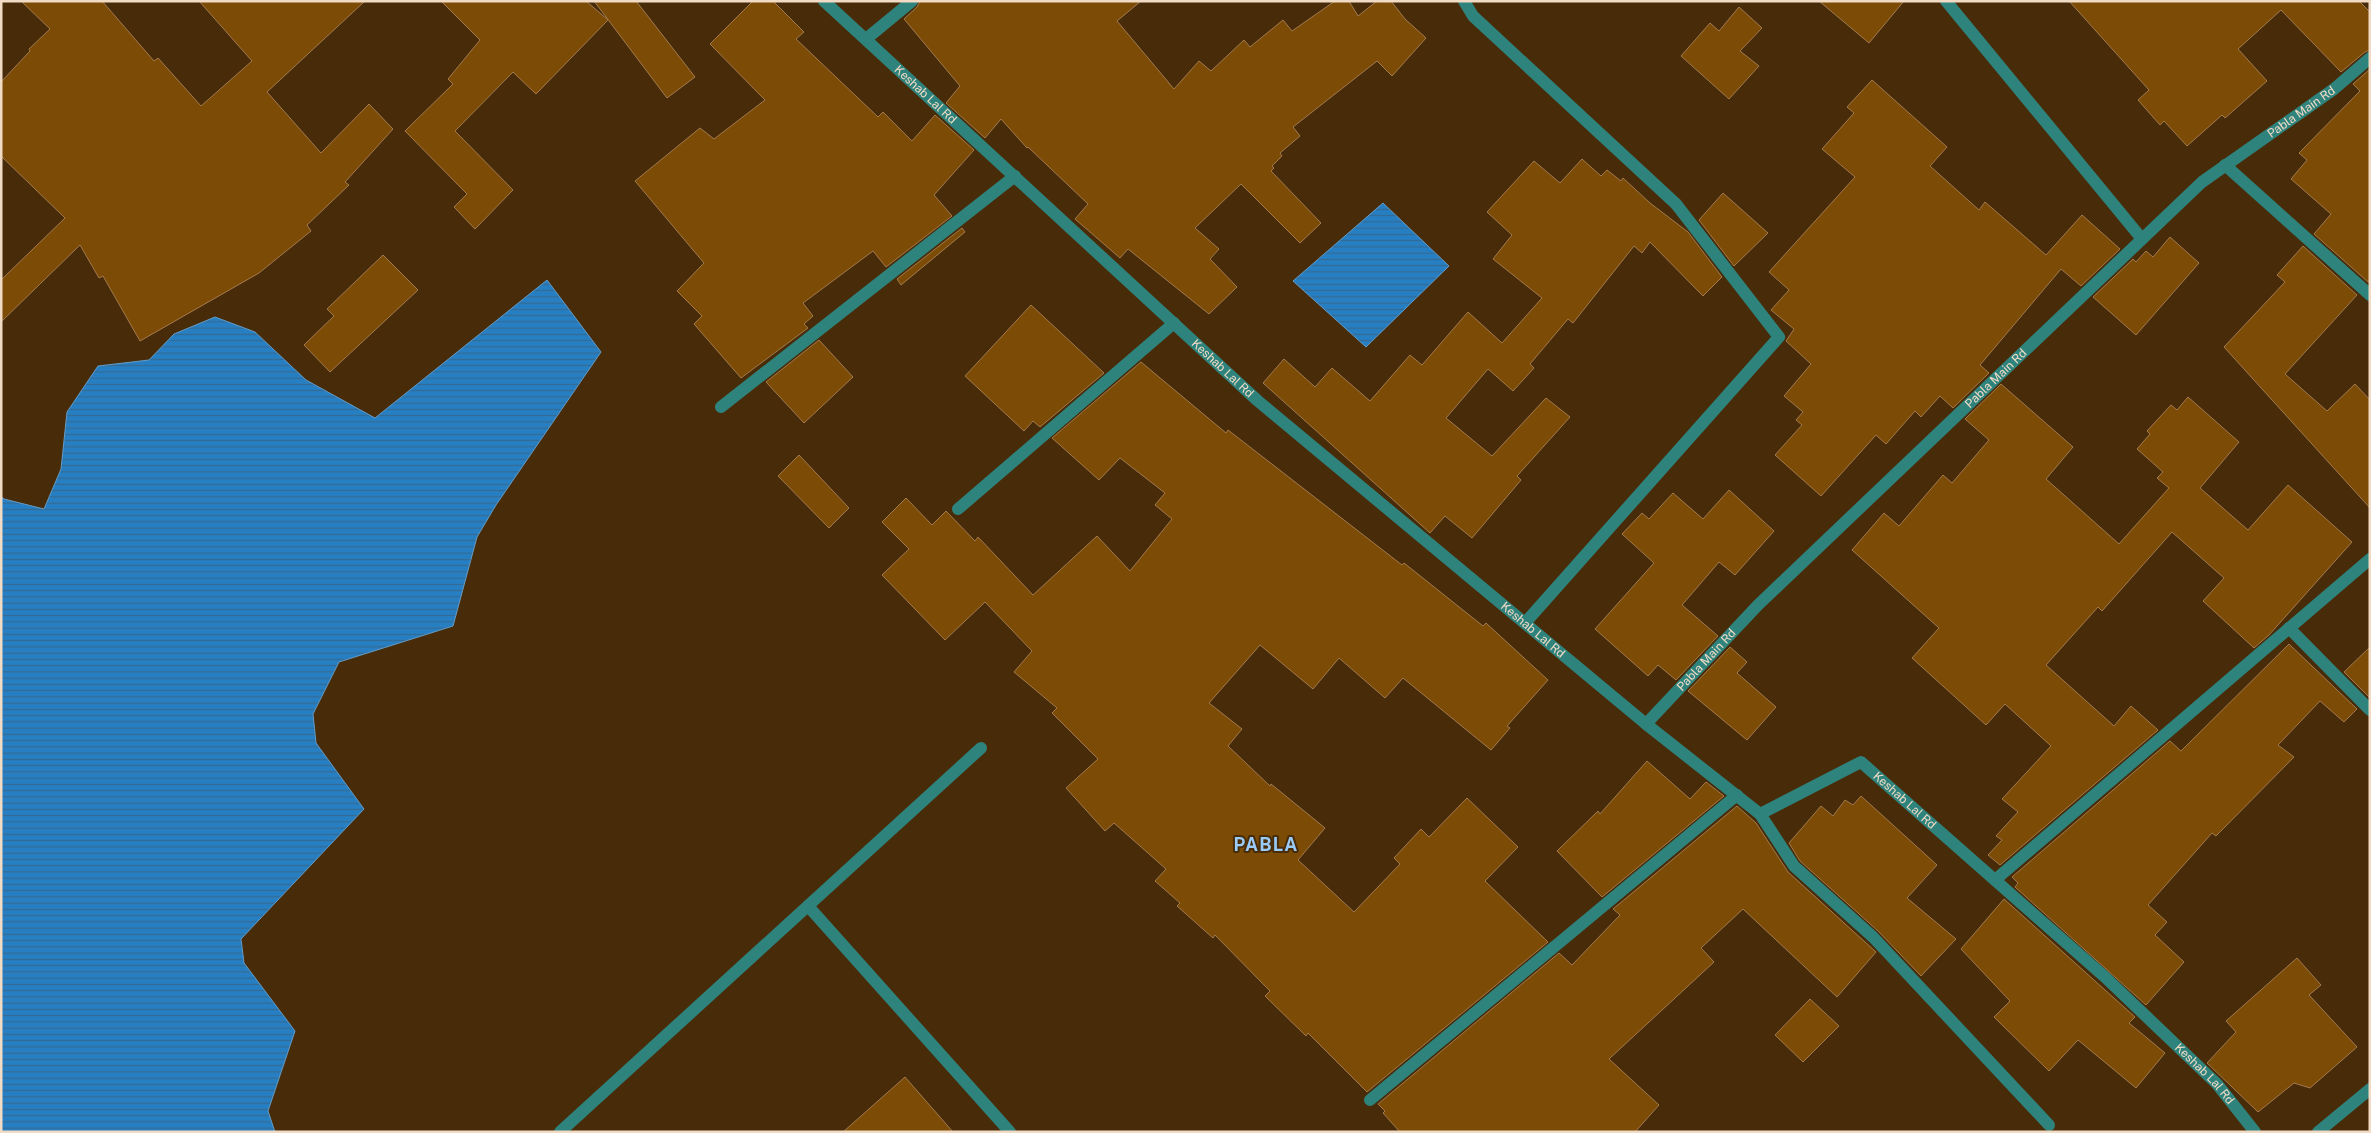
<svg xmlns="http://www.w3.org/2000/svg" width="2371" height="1133" font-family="'Public Sans',sans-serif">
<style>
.water{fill:url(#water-rules);stroke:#649bc4}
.building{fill:#7c4b05;stroke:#a37a4f}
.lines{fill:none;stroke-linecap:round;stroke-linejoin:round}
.minor{stroke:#2e837c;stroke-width:12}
.labels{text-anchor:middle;stroke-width:4;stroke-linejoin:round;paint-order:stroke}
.street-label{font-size:12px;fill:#f2dbc5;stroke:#482c0a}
.district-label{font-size:18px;font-weight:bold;letter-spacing:1px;fill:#9acaf6;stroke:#482c0a}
</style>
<defs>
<pattern id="water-rules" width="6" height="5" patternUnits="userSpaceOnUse" patternTransform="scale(1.25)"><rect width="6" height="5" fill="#277fc3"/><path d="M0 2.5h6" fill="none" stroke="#336a93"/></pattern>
</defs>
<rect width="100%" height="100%" fill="#482c0a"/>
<!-- water -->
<g class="water">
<polygon points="1383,203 1449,266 1366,347 1293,281"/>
<polygon points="547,280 601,352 496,505 477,537 453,626 339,662 313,714 316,743 364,809 241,939 244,963 295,1031 268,1111 275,1132 1,1132 1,496 4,499 44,509 61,469 67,412 98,366 149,360 174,334 215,317 255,332 306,380 375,418"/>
</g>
<!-- building -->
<g class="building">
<polygon points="21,1 102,1 154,61 158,58 201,106 252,61 199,1 365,1 267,92 321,153 369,104 393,129 345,182 349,185 307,225 311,231 259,273 140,341 103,276 99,278 80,245 1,322 1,280 65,218 1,156 1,82 30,51 29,49 50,29"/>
<polygon points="441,1 586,1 608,20 536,94 513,72 455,131 513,190 475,229 454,207 467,194 405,131 453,84 448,79 480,40"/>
<polygon points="594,1 636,1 695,77 667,98"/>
<polygon points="753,1 773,1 804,32 796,39 878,117 883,112 912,141 935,115 974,150 934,195 952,216 886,267 873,251 803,303 813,316 804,324 808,328 741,378 694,324 702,316 677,291 704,263 635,181 700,128 714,139 765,100 710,44"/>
<polygon points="920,1 1141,1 1117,21 1174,89 1199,61 1211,71 1244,40 1250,47 1283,20 1292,31 1335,1 1349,1 1358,16 1377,1 1391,1 1405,19 1426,38 1392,76 1377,61 1293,127 1300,136 1280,153 1282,156 1272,166 1274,168 1271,171 1321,223 1300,243 1241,184 1195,228 1219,249 1210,259 1237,287 1209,314 1128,249 1120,258 1075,219 1088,204 1028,147 1027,148 1001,119 985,138 946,103 960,86 904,19 917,7"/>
<polygon points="1819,1 1904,1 1869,43"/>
<polygon points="2069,1 2359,1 2370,12 2370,50 2365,52 2341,72 2281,10 2238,49 2267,81 2225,118 2222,115 2187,146 2164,121 2160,125 2138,100 2149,90"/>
<polygon points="1739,7 1762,28 1740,51 1759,66 1729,99 1681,56 1710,23 1719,31"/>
<polygon points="2370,69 2370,281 2368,282 2314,234 2331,214 2291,179 2307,160 2299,153 2360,91 2353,84"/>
<polygon points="1872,80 1947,147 1930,166 1979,210 1985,202 2046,255 2082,215 2120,249 2081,286 2061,269 1980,365 1989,373 1953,408 1940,396 1921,417 1915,411 1886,444 1876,435 1821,496 1775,455 1802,425 1796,420 1803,412 1784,396 1811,364 1786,341 1794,329 1771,310 1789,290 1769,272 1855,177 1822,149 1854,113 1847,107"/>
<polygon points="1582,159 1601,176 1607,170 1621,181 1623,178 1650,203 1688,232 1722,277 1703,296 1650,242 1642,253 1634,246 1573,323 1568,319 1530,364 1534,368 1513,391 1488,369 1446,418 1492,456 1546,398 1570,417 1517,476 1521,480 1472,538 1445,516 1430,533 1263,383 1284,359 1315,387 1332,368 1370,401 1410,355 1422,365 1468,312 1502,343 1542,298 1493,259 1512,235 1487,212 1534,161 1560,183"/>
<polygon points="1723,193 1768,233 1734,266 1699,220"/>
<polygon points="962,228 965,232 901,285 897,279"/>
<polygon points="2170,237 2199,263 2136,335 2093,297 2133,259 2136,262 2146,251 2153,257"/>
<polygon points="2303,246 2357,295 2285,374 2327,411 2355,384 2370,400 2370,508 2224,347 2285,282 2277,275"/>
<polygon points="383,255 418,290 330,372 304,345 334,316 327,309"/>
<polygon points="1031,305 1104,373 1040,427 1033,421 1024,431 965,376"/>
<polygon points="819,340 853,377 804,423 766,382"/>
<polygon points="1141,362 1226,433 1228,430 1402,565 1404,563 1483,626 1486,623 1548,680 1507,726 1510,728 1491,750 1403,678 1385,698 1339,658 1313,689 1260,645 1209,703 1242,729 1228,746 1270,786 1271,784 1325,828 1298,860 1354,912 1400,864 1394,858 1421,829 1429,837 1467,798 1518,847 1485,881 1548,942 1367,1092 1308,1033 1306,1036 1265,996 1270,991 1215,935 1213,938 1177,906 1180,903 1155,881 1166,869 1114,823 1105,831 1066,788 1098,759 1052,713 1057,708 1014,672 1032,651 985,602 945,640 882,575 909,549 882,522 906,498 932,525 946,511 975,541 978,537 1033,595 1097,536 1130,571 1172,519 1155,505 1165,493 1120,458 1099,480 1052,438"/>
<polygon points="2001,384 2073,447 2046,479 2119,544 2169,488 2157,478 2163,472 2137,449 2150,434 2147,431 2171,405 2177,410 2188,397 2239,442 2200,488 2248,530 2288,485 2352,542 2269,635 2254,648 2203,601 2224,578 2172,532 2102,611 2098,607 2046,665 2114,726 2131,706 2158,730 2000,865 1988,855 2002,840 1996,836 2018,812 2002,799 2051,746 2005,704 1986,725 1912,658 1939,628 1852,550 1884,513 1899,526 1943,475 1952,483 1989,440 1965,419"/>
<polygon points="799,455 849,508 829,528 778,476"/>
<polygon points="1729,490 1774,531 1735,575 1719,562 1682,605 1718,636 1676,680 1658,665 1648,676 1595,629 1654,563 1622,534 1642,513 1649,519 1673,493 1703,519"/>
<polygon points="2289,644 2357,709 2344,722 2320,701 2278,745 2294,757 2216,836 2212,833 2148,905 2167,922 2155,935 2184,962 2146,1005 2015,887 2018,883 2012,877 2170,741 2181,751"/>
<polygon points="1730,647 1747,662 1737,673 1776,707 1747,740 1688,691"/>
<polygon points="2370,647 2370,696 2369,697 2344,672"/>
<polygon points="1647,761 1690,799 1706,782 1724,796 1602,897 1557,851 1598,811 1600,814"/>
<polygon points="1861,796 1937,865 1907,898 1956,939 1921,976 1878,931 1800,861 1789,843 1821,806 1833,816 1845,800 1853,805"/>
<polygon points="1737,806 1756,823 1788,872 1876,952 1837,997 1743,909 1701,948 1714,962 1609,1059 1659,1105 1635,1132 1400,1132 1383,1113 1385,1111 1378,1104 1559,953 1572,965 1620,915 1613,909"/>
<polygon points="2004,899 2135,1017 2129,1023 2165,1053 2136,1088 2078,1040 2049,1071 1994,1017 2010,1001 1961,949"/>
<polygon points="2297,958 2321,985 2309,995 2357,1047 2310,1088 2294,1083 2258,1112 2207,1063 2236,1032 2226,1021"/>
<polygon points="1810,999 1839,1026 1803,1062 1775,1035"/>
<polygon points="905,1077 953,1132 843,1132"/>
</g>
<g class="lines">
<!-- minor -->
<g class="minor">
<path id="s1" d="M 824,1 L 1258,401 L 1646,724 L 1760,814 L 1861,762 L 2105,977 L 2217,1084 L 2255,1132"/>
<polyline points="1464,1 1473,16 1676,204 1779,337 1525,623"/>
<polyline points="1946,1 2142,239"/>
<polyline points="866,39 912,1"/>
<polyline points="2225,165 2370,295"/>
<polyline points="721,407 1015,176"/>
<polyline points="958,509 1174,323"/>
<polyline points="2289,628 2370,710"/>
<path id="s2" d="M 1646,724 L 1758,605 L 2202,182 L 2334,89 L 2370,58"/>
<polyline points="1760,814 1794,866 1873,937 2049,1125"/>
<polyline points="1995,880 2370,559"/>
<polyline points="808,906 1010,1132"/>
<polyline points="1370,1100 1737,795"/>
<polyline points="560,1132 981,748"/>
<polyline points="2318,1132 2370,1089"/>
</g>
</g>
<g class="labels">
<!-- street labels -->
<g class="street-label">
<text dy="4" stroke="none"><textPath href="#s1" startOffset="138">Keshab Lal Rd</textPath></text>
<text dy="4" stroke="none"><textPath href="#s2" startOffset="898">Pabla Main Rd</textPath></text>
<text dy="4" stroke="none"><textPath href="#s1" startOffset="542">Keshab Lal Rd</textPath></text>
<text dy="4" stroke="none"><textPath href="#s2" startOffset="492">Pabla Main Rd</textPath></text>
<text dy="4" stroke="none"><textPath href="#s1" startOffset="948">Keshab Lal Rd</textPath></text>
<text dy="4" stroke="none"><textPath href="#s2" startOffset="88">Pabla Main Rd</textPath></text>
<text dy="4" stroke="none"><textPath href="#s1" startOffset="1412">Keshab Lal Rd</textPath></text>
<text dy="4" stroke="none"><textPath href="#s1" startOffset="1818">Keshab Lal Rd</textPath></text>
</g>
<!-- district labels -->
<g class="district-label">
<text x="1266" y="851">PABLA</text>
</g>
</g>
<!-- border -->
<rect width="2371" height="1133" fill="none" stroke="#f2dbc5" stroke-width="5"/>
</svg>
